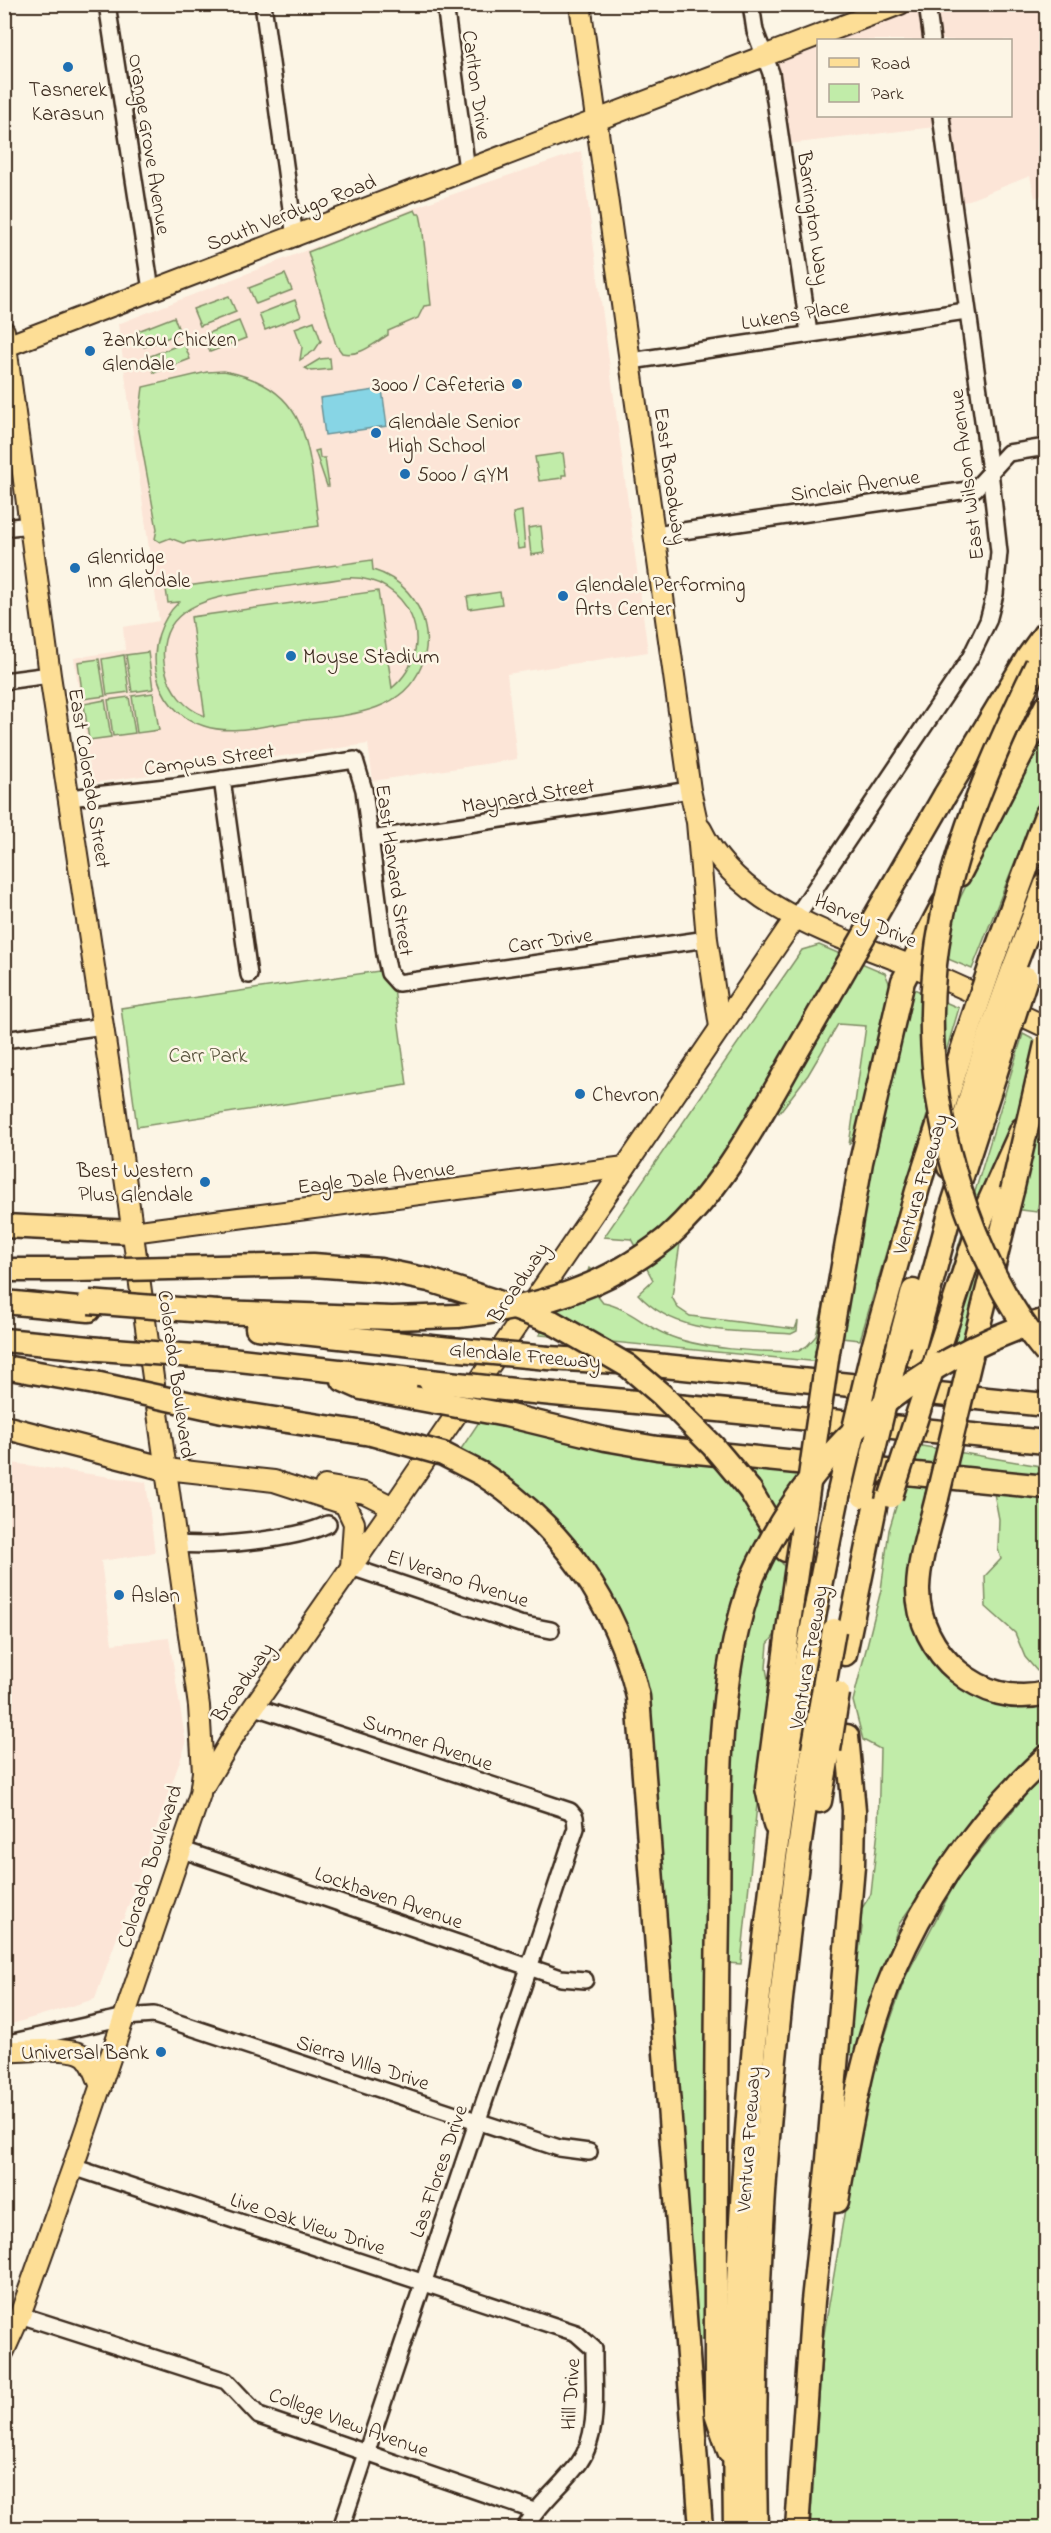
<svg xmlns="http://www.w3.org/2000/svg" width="1051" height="2533" font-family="'Indie Flower',sans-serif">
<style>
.built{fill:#fce5d7;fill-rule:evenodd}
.green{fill:#c1eca9;stroke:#7e8b64;stroke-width:1.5;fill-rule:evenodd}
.water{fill:#87d5e5;stroke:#699195;stroke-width:1.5}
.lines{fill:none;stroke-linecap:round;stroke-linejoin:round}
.minor-casing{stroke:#3b2a1e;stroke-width:20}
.major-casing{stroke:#3b2a1e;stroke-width:24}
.highway-casing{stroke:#3b2a1e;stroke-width:27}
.minor{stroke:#fcf5e5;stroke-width:15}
.major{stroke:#fdde96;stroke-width:20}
.highway{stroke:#fdde96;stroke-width:22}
.highway-bridge-casing{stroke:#3b2a1e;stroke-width:27;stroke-linecap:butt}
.highway-bridge{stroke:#fdde96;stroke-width:22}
.poi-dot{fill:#1f6fb2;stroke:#fcf5e5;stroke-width:2}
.labels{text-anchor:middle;stroke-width:5;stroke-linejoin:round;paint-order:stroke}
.street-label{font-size:21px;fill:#3b2a1e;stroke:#fcf5e5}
.poi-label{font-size:21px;fill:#3b2a1e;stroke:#fcf5e5;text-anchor:start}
.park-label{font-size:21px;fill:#56513a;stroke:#fcf5e5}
</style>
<rect width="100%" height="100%" fill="#fcf5e5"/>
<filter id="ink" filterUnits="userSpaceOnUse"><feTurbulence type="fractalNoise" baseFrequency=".0167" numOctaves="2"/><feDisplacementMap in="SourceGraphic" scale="12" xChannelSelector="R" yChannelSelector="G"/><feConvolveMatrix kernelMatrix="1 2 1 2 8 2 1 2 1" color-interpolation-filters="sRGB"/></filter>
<g filter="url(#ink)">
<!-- built -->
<g class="built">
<path d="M 888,5 L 1046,5 L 1046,193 L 1035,198 L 1030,176 L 944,210 L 935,127 L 788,144 L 772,47 ZM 818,40 L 1010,40 L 1010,116 L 818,116 Z"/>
<polygon points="581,151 648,652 507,674 517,759 373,781 368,744 92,783 74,658 125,650 123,627 159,621 118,324 427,203"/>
<polygon points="5,1462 146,1482 155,1553 101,1561 112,1644 169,1638 186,1744 95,1999 5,2026"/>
</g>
<!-- green -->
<g class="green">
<path d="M 415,210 L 417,214 L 420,214 L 422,224 L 431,305 L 424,306 L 418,318 L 388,331 L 388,335 C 374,343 360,357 342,353 L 336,345 L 308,252 Z"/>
<polygon points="285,274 292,290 256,304 249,288"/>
<polygon points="229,296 236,312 200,326 193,309"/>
<polygon points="295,300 301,316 265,330 259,314"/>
<polygon points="174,317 180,333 144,347 138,331"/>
<polygon points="239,321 246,338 210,352 203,335"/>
<polygon points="314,321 321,341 315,350 300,360 302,347 295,328"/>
<polygon points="184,343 190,359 154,373 148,357"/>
<polygon points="330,358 331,369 311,371 305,368 320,359"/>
<path d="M 224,371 C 314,388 308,452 319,526 L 197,543 L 194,541 L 183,543 L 170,538 L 160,542 L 155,539 L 157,529 L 138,426 L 143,387 L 207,372 Z"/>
<polygon points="319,450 320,458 325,458 329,486 327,486 315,451"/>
<polygon points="563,453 566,475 562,475 562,478 539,481 535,457"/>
<polygon points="522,511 525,548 518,549 513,513"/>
<polygon points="541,526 544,553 531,555 528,528"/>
<path d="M 372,560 L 373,570 C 400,578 420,600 425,627 C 428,641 426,655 421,667 C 400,718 336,715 290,722 C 263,726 231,735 204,726 C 149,709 140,639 179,602 L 168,603 L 166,589 ZM 346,578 C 408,574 442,646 392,688 L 378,591 L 191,617 L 205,716 C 185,709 170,691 165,669 C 152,601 222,596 268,589 C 294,585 320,582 346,578 Z"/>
<polygon points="500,592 502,604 469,609 467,597"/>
<polygon points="148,652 153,689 132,692 126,655"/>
<polygon points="124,655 129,692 107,695 102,659"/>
<polygon points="99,659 105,696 83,699 78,662"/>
<polygon points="153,693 159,730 137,733 132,696"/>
<polygon points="129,697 135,733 113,736 108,700"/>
<polygon points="105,700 111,737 89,740 84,704"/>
<polygon points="1046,722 1046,784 972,969 941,956 943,933"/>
<path d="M 819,945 L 885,973 L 892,990 L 866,1112 L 849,1145 L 866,1026 L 838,1024 L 808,1075 L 779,1113 L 774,1110 L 818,997 L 722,1158 L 689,1201 L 657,1231 L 667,1246 L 681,1237 L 672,1297 L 678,1308 L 690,1316 L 795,1329 L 798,1321 L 797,1331 L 791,1334 C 738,1330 677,1337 638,1294 L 653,1280 L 631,1239 L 604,1237 L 802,950 Z"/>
<polygon points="379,971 394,989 407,1085 137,1127 121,1008"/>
<polygon points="914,989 959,1008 860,1340 841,1338 863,1186"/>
<polygon points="1023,1034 1046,1046 1025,1105 1009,1131 945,1312 939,1310"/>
<polygon points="1046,1104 1046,1170 1037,1212 1014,1209 1025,1140"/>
<polygon points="1000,1203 964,1357 945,1354 989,1219"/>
<path d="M 835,1256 L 820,1362 L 539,1335 L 579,1277 L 586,1277 L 589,1268 L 595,1273 L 596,1294 L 603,1303 C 626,1307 644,1325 665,1334 C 697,1349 763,1353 799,1351 L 807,1346 L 816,1336 Z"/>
<polygon points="481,1419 710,1458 753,1514 788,1573 780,1628 768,1644 766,1668 769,1685 741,1964 726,1963 735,1606 708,2339 693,2340 647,1707 630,1633 597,1571 557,1519 512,1483 457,1455"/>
<polygon points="916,1445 1046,1467 1046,1477 910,1463"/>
<polygon points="734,1461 804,1469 792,1552"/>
<polygon points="905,1477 935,1480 912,1599 944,1668 1046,1699 1046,1740 967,1826 899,1924 856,2056 846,2053 862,1927 857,1916 871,1894 878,1830 880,1749 863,1740 853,1701 881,1590 889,1530"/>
<polygon points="993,1488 1046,1495 1046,1668 1037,1671 1025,1657 1015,1633 986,1607 985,1576 1001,1559 998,1549 999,1519"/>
<polygon points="1046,1774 1046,2528 810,2528 823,2340 848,2191 875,2065 905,1978 959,1876 1033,1786"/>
</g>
<!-- water -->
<polygon class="water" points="382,389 387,426 325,435 320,398"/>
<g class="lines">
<defs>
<g id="minor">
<polyline points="107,4 151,290"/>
<polyline points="263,4 295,238"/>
<polyline points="445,4 467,170"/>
<polyline points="751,4 755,31 771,73 809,333"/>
<polyline points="927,4 932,40"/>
<polyline points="631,361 966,311"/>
<polyline points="4,528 30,525"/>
<polyline points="655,535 975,489 1008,453 1046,447"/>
<polyline points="4,681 50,675"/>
<polyline points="222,779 249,975"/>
<polyline points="69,798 175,786 355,760 364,790 385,955 389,973 398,983 707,939"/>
<polyline points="371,839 690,790"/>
<polyline points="796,917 970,658 988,621 995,594 999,552 990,471 941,116"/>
<polyline points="4,1040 103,1026"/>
<path d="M 177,1544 C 213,1547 296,1540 328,1524"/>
<polyline points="351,1567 520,1624 551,1630"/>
<polyline points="255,1707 570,1811 575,1817 576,1828 341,2528"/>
<polyline points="180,1849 561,1978 585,1980"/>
<polyline points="4,2044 125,2017 154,2015 559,2148 589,2152"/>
<path d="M 73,2167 L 576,2333 L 594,2349 C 593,2384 601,2433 579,2463 C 562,2486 539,2503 525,2528"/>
<polyline points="20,2315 226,2381 259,2416 535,2511"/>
</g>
<g id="major">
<polyline points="580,4 690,790 697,822 707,939 720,1027"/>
<polyline points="4,331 50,675 115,1106 199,1706 203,1772 200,1794 73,2167 20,2315 4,2351"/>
<polyline points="4,347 900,4"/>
<path d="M 701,829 C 739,908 833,934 909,965 C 956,983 1001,1006 1046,1027"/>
<polyline points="132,1232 625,1167"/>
<polyline points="166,1469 274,1481 345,1504 354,1523 351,1567"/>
<polyline points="325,1486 365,1493 393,1507"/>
<polyline points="205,1784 236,1732 393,1507 796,917"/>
<path d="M 4,2052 C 22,2051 73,2045 86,2057 C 94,2065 97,2077 101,2087"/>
</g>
<g id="highway">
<polyline points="945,795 1028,657 1046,632"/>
<polyline points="959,875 1046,706"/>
<polyline points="993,959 1046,815"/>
<polyline points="1013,970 1046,884"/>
<polyline points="949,1167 986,1046"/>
<polyline points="4,1226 132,1232"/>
<path d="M 667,1238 C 731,1181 768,1099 812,1026"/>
<polyline points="4,1270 77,1270"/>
<polyline points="4,1302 89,1310"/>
<polyline points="217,1312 392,1318 458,1316"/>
<polyline points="257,1328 450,1349"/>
<polyline points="1014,1330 1046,1320"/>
<polyline points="4,1340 100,1349"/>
<polyline points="899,1344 913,1291"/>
<polyline points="873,1348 919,1184 965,1041"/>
<polyline points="828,1352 861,1162 903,981 943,904"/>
<polyline points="912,1355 950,1213 1003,1050"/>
<polyline points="971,1357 1012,1191"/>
<polyline points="221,1358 430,1381"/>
<polyline points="548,1358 635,1363 1046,1405"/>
<polyline points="936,1358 981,1220 1022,1129"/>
<polyline points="4,1367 95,1383"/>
<polyline points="343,1380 361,1388 414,1398"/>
<polyline points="523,1391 1046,1442"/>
<polyline points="223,1411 371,1434"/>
<polyline points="506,1415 605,1439 657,1448 1046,1487"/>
<polyline points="4,1427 166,1469"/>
<path d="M 482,1474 C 562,1526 617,1604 638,1697 L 701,2528"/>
<polyline points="750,1490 786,1550"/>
<path d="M 937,1498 C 930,1527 919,1558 918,1588 C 917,1653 982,1710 1046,1693"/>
<polyline points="845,1654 877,1497"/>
<polyline points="820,1801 829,1750"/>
<polyline points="775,1825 767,1788 792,1601"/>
<path d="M 837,2201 C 851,2124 863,2043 894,1971 C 929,1890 981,1817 1046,1757"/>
<path d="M 729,2451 L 716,2413 C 716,2248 715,2083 718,1918 C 720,1802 713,1686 753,1576"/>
<path d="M 735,2528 C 731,2298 747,2064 778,1835 C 793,1721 815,1608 838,1496"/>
<path d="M 756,2528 C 750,2268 775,2007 813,1750"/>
<polyline points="797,2528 813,2301 828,2160 853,1866 854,1810 847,1736"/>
</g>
</defs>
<!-- minor casing -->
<use href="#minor" class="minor-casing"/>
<!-- major casing -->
<use href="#major" class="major-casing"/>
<!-- highway casing -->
<use href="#highway" class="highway-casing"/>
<!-- minor -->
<use href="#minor" class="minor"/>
<!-- major -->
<use href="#major" class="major"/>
<!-- highway -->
<use href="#highway" class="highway"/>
<defs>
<g id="highway-bridge">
<path d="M 1037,664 C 951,842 896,989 959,1186 C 977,1245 1006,1306 1046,1353"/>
<polyline points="812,1026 945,795"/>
<polyline points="965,1041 993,959"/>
<polyline points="986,1046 1013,970"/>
<polyline points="1003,1050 1026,978"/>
<polyline points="1012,1191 1046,1044"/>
<polyline points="77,1270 313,1265 380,1270 429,1280 492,1300 552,1322 628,1366 662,1395 713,1446 750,1490"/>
<polyline points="89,1302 217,1312"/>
<path d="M 458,1316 C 538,1308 603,1289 667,1238"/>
<polyline points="100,1349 221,1358"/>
<polyline points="450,1349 548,1358"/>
<polyline points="430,1381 523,1391"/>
<polyline points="95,1383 223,1411"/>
<polyline points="414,1398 506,1415"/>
<polyline points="371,1434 443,1454 482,1474"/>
<polyline points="838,1496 873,1348"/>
<polyline points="863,1496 899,1344"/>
<polyline points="891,1496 934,1364"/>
<polyline points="937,1498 971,1357"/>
<path d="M 753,1576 C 805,1460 895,1375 1014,1330"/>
<polyline points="792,1601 828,1352"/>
<polyline points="813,1750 834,1630"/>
<polyline points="829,1750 838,1693"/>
</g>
</defs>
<!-- highway-bridge casing -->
<use href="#highway-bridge" class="highway-bridge-casing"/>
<!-- highway-bridge -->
<use href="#highway-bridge" class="highway-bridge"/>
</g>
</g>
<!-- markers -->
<g class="poi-dot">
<circle cx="68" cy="67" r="6"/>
<circle cx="90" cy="351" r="6"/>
<circle cx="517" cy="384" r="6"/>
<circle cx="376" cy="433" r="6"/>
<circle cx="405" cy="474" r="6"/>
<circle cx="75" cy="568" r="6"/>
<circle cx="563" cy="596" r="6"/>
<circle cx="291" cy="656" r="6"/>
<circle cx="580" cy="1094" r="6"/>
<circle cx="205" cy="1182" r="6"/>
<circle cx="119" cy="1595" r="6"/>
<circle cx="161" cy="2052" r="6"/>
</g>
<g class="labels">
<!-- street labels -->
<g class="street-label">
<text transform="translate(477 85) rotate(82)" y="7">Carlton Drive</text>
<text transform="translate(150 144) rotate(81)" y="7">Orange Grove Avenue</text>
<text transform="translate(291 212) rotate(-21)" y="7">South Verdugo Road</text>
<text transform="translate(814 218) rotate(82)" y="7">Barrington Way</text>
<text transform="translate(795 314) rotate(-9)" y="7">Lukens Place</text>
<text transform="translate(966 475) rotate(-97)" y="7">East Wilson Avenue</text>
<text transform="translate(671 476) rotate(82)" y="7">East Broadway</text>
<text transform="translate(855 485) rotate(-8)" y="7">Sinclair Avenue</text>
<text transform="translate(209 759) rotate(-8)" y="7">Campus Street</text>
<text transform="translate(90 778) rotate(81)" y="7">East Colorado Street</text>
<text transform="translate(528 795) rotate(-9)" y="7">Maynard Street</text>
<text transform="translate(395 870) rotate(82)" y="7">East Harvard Street</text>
<text transform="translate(866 920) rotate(23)" y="7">Harvey Drive</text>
<text transform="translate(550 940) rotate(-8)" y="7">Carr Drive</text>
<text transform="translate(376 1177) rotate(-7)" y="7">Eagle Dale Avenue</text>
<text transform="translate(920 1184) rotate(-73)" y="7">Ventura Freeway</text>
<text transform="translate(518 1282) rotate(-56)" y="7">Broadway</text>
<text transform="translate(525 1355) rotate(5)" y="7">Glendale Freeway</text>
<text transform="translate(177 1374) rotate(82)" y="7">Colorado Boulevard</text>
<text transform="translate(458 1578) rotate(18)" y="7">El Verano Avenue</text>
<text transform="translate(808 1657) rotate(-80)" y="7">Ventura Freeway</text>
<text transform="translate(242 1682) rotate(-55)" y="7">Broadway</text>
<text transform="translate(428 1742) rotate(19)" y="7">Sumner Avenue</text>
<text transform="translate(149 1866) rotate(-72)" y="7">Colorado Boulevard</text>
<text transform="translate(389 1897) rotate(19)" y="7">Lockhaven Avenue</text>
<text transform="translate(363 2062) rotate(18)" y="7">Sierra VIlla Drive</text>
<text transform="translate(748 2139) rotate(-86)" y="7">Ventura Freeway</text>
<text transform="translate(438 2171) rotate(-71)" y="7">Las Flores Drive</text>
<text transform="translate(308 2223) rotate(18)" y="7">Live Oak View Drive</text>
<text transform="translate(570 2394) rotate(-86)" y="7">Hill Drive</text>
<text transform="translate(349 2422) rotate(20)" y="7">College VIew Avenue</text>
</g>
<!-- poi labels -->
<g class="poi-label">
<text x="68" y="96" text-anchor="middle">Tasnerek<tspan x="68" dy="24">Karasun</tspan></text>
<text x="102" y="346">Zankou Chicken<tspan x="102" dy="24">Glendale</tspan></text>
<text x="505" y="391" text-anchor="end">3000 / Cafeteria</text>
<text x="388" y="428">Glendale Senior<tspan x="388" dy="24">High School</tspan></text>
<text x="417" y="481">5000 / GYM</text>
<text x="87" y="563">Glenridge<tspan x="87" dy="24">Inn Glendale</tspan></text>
<text x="575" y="591">Glendale Performing<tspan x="575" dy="24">Arts Center</tspan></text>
<text x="303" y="663">Moyse Stadium</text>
<text x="592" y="1101">Chevron</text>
<text x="193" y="1177" text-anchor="end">Best Western<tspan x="193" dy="24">Plus Glendale</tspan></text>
<text x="131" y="1602">Aslan</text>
<text x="149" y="2059" text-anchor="end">Universal Bank</text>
</g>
<!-- park labels -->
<g class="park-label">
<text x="208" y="1062">Carr Park</text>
</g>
</g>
<!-- margin -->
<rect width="1051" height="2533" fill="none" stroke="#fcf5e5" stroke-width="24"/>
<rect x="12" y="12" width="1027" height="2509" fill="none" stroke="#3b2a1e" stroke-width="2" filter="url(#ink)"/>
<!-- legend -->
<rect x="817" y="39" width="195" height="78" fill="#fcf5e5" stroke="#afa495" stroke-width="1.5"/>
<rect x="829" y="58" width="30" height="9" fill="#fdde96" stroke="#afa495" stroke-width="1.5"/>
<text x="871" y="69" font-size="18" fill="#3b2a1e">Road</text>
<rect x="829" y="84" width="30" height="18" fill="#c1eca9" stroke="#afa495" stroke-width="1.5"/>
<text x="871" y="99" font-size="18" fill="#3b2a1e">Park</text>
</svg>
